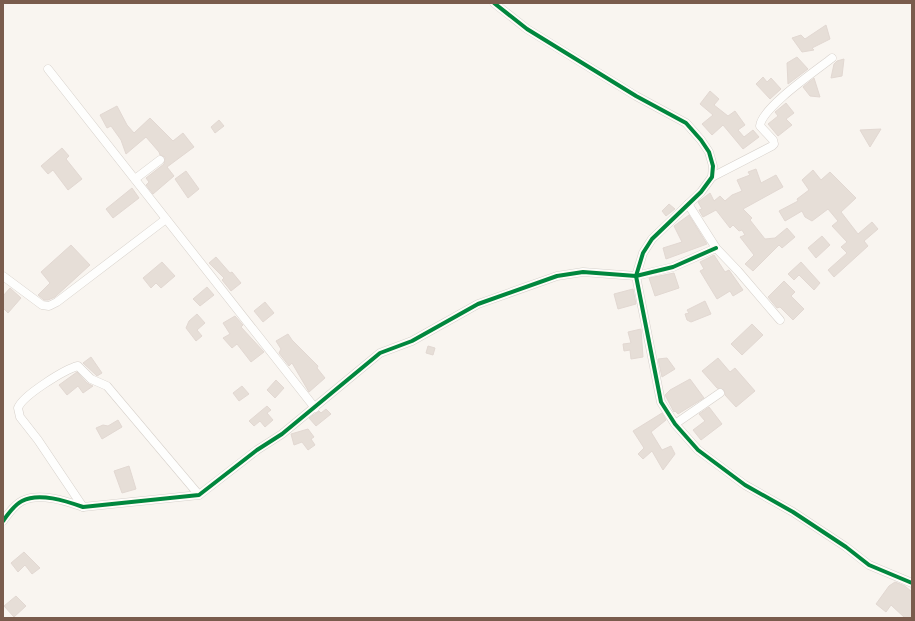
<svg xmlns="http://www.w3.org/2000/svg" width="915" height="621" font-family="'Alegreya Sans',sans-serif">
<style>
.building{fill:#e6ded7;stroke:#e2d8d2}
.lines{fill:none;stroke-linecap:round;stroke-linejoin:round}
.minor-casing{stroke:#d7d1cb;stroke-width:9}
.minor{stroke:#fefefd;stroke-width:8}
.cycleway-casing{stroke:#fffaf3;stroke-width:6}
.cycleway{stroke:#00873e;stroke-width:4}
</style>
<rect width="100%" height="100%" fill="#f9f5f0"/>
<!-- building -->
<g class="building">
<polygon points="826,25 830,39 812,48 814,50 802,52 792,38 801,35 805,39"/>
<polygon points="797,57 808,69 788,84 787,63"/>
<polygon points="844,59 842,76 831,78 834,64 837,61"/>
<polygon points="763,77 767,82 771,78 781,89 770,99 756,84"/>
<polygon points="814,78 820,97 810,96 803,87"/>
<polygon points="710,91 719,99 714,105 728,116 735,111 745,125 738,130 744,137 753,130 759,137 743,149 723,125 712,135 702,124 713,115 700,104"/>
<polygon points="786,103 794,113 786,119 792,125 778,136 768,124 778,116 775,112"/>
<polygon points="117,106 127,125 134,133 150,118 173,141 183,133 194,147 167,167 174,176 153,194 146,185 149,182 146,178 164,164 165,157 160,155 159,152 146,137 126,154 121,140 111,126 107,128 100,115"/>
<polygon points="219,120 224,126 215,133 211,127"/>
<polygon points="881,129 870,147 860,130"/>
<polygon points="62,148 69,156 66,159 82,179 68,190 53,170 48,174 41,166"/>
<polygon points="756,169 761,183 776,175 783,187 743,209 752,218 750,220 765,239 775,238 787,228 795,237 782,248 779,245 753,271 745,264 754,255 740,237 745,235 742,230 739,231 733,225 730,228 716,210 703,217 699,210 702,209 698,202 710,193 714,201 720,196 725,201 732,195 742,191 737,180 750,175 748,172"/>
<polygon points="813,170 821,180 830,172 856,198 841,212 858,234 872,222 878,229 864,241 868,246 834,277 828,270 847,253 841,247 847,242 832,226 838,221 828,209 812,221 805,217 802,211 785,221 779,211 798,201 797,199 809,190 802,180"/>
<polygon points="186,171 199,189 188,198 175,179"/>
<polygon points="132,188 139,198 113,218 106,209"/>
<polygon points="669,204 675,209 666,216 662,211"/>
<polygon points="689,215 707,244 666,259 663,248 682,242 674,226"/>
<polygon points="822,236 830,245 816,258 808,248"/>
<polygon points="71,245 90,265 55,297 48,300 44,300 38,295 50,283 41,272"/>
<polygon points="714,255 725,272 729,270 743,290 733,296 730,291 717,299 700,271 704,269 700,262"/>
<polygon points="216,257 230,273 232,272 241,283 231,291 222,280 224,278 209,263"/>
<polygon points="162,262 175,276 161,288 156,283 151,288 143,278"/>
<polygon points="801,262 820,283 814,290 799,275 794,280 788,274"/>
<polygon points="674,273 679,288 655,296 649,278"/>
<polygon points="784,281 795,292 791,296 804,309 793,320 780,307 777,308 768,297"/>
<polygon points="207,287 214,295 200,306 193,299"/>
<polygon points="10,288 21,298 8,313 3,308 3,296"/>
<polygon points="633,289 636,304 618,309 614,294"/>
<polygon points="705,301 711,314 691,322 687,320 685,314 689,313 687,310"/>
<polygon points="265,302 274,313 263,322 254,311"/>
<polygon points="197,314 205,323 197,330 202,336 196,341 186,328 189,321"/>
<polygon points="235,316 243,325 241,327 264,352 251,362 237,344 232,348 223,338 230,334 223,323"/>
<polygon points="752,324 763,335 742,355 731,344"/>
<polygon points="641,329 643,357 631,359 630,350 624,351 623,344 631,343 628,332"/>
<polygon points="288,334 292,340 318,366 317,368 325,378 309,392 292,363 289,366 279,353 281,349 276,341"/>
<polygon points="428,346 435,348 433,355 426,353"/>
<polygon points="91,357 102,373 97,376 83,363"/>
<polygon points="667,358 675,369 662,377 658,359"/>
<polygon points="718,358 730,372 735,368 755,391 736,407 725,395 724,390 717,388 702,371"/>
<polygon points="77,372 87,383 93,386 83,393 78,386 67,395 59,385"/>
<polygon points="690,379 704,398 678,414 675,411 674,412 665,395 670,390"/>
<polygon points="276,380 284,388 275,398 267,390"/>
<polygon points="242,386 249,394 239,401 233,393"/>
<polygon points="267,406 271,410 267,413 273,420 265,427 260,421 254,426 249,421"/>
<polygon points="709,407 722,424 701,440 693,430 705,421 699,414"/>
<polygon points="326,409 331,414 316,426 309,418 319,411 321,413"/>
<polygon points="662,413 666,420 651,432 662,450 671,446 675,454 663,470 652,451 643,459 638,454 644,448 633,431"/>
<polygon points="118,420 122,427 102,439 96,428 103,425 108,426"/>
<polygon points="308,429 314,437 311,439 315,445 308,450 302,442 294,445 291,434"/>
<polygon points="129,466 136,489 122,493 114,471"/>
<polygon points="24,552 40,568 32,574 25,565 18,572 11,563"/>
<polygon points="895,582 905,586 912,592 912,618 905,618 891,605 886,612 876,604 889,586"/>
<polygon points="16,596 26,606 14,617 4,606"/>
</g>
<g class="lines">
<defs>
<g id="minor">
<polyline points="494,3 527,29 636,96 686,123 701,140 709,152 713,166 712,177 701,192 652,239 643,253 636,276 661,402 675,424 698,450 745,485 793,512 846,547 869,565 912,583"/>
<polyline points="48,69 315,408"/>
<path d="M 712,177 L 772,146 L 774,144 L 773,140 L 760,126 C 761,108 817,70 832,58"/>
<polyline points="135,179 160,160"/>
<polyline points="688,204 716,248 738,271 780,320"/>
<polyline points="3,276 42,305 49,306 57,302 166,219"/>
<polyline points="675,424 720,393"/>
<path d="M 83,507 L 38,440 L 20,417 L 18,408 C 22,396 65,369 78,366 L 91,379 L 107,386 L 199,495"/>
<path d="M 3,521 C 8,514 14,505 22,501 C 39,492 66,501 83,507 L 199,495 L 257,450 L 282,434 L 380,353 L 412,341 L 478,304 L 557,276 L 583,272 L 636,276 L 673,267 L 716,248"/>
</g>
</defs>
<!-- minor casing -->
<use href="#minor" class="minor-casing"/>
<!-- minor -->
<use href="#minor" class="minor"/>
<defs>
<g id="cycleway">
<polyline points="494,3 527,29 636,96 686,123 701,140 709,152 713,166 712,177 701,192 652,239 643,253 636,276 661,402 675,424 698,450 745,485 793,512 846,547 869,565 912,583"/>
<path d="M 3,521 C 8,514 14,505 22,501 C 39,492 66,501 83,507 L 199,495 L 257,450 L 282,434 L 380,353 L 412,341 L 478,304 L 557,276 L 583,272 L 636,276 L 673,267 L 716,248"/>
</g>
</defs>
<!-- cycleway casing -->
<use href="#cycleway" class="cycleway-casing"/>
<!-- cycleway -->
<use href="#cycleway" class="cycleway"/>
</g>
<!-- border -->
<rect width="915" height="621" fill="none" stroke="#7a5c4d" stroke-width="8"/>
</svg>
